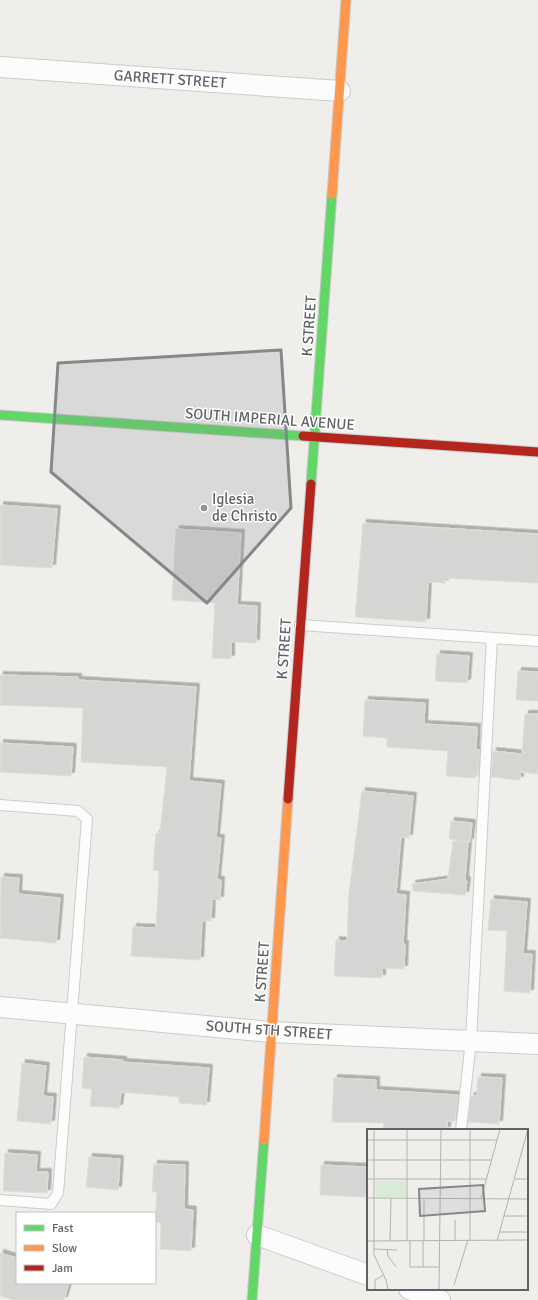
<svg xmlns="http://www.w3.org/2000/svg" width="538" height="1300" font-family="Signika,sans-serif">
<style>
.building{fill:#d6d5d3;stroke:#deddd9;filter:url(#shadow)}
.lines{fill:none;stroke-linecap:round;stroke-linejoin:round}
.lane-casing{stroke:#cbcccc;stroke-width:12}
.street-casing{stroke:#cbcccc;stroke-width:22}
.fast-casing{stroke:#cacacb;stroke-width:11}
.slow-casing{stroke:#cacacb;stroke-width:11}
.jam-casing{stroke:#cacacb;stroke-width:11}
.lane{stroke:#fdfcfc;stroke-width:10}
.street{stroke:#fdfcfc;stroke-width:20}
.fast{stroke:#63d668;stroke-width:9}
.slow{stroke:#ff974d;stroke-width:9}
.jam{stroke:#b3261e;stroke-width:9}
.marked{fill:#84888a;fill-opacity:0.2;stroke:#84888a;stroke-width:3;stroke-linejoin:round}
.poi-dot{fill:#919496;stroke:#fff;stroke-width:1.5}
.labels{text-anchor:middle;stroke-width:3;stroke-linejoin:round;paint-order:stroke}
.street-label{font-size:15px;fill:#5f6368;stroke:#fff}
.poi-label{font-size:15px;fill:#5f6368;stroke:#fff;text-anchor:start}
.inset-road{fill:none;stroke:#b1b2b2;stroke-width:1}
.view{fill:#84888a;fill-opacity:0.15;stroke:#84888a;stroke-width:2}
.inset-edge{fill:none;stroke:#5f6368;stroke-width:2}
</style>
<defs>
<filter id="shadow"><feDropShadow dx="3.5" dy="-3.5" stdDeviation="0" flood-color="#0004"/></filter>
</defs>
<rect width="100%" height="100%" fill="#efeeea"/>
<!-- building -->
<g class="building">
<polygon points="0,505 57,509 52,568 0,565"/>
<polygon points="363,523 538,534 538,583 445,578 445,583 428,582 426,622 355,617"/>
<polygon points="176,529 241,533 237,605 257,606 256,643 231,642 231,659 212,658 215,603 172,600"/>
<polygon points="437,654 469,656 467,683 435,681"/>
<polygon points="518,671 538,672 538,701 516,700"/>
<polygon points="0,675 78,677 78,680 196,687 189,781 221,784 216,838 221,838 217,880 221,880 220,900 212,899 211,921 202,921 200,960 131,956 133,927 156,928 159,871 153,870 156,833 160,833 167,767 81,762 83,708 0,705"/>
<polygon points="365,700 425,703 424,724 477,727 476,750 480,750 478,776 475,776 475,778 446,776 448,751 387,747 387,738 363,736"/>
<polygon points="525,714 538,714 538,774 520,772 520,780 491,777 493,751 522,754"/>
<polygon points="0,743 73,747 71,776 0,772"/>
<polygon points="362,791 413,796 409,838 401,837 396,894 406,895 403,944 405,944 404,969 382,968 382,978 334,976 336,940 347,941 349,892"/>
<polygon points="451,821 472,823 470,842 449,839"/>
<polygon points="453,841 468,843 465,879 467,881 465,895 413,891 412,884 448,879"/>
<polygon points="1,877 19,878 18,894 60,898 56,943 0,938"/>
<polygon points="491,899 527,902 523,954 532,954 530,993 504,991 507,931 488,930"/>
<polygon points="84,1057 123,1060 123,1062 209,1068 206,1105 179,1103 179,1097 121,1092 119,1108 90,1106 92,1089 82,1088"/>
<polygon points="22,1063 46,1066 43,1096 53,1097 51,1124 17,1121"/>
<polygon points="478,1077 502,1078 499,1124 468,1122 471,1096 477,1096"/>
<polygon points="334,1078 376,1080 376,1090 458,1095 455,1121 447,1121 447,1130 383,1130 384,1123 332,1122"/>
<polygon points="5,1153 37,1155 36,1172 48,1172 47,1193 3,1191"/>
<polygon points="89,1157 120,1159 118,1190 86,1187"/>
<polygon points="154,1164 185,1165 184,1209 193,1210 191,1251 160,1249 161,1223 155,1222 157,1192 152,1192"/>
<polygon points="321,1165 368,1167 367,1197 320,1195"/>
<polygon points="0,1253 17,1258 17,1283 69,1283 64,1300 14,1300 0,1296"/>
</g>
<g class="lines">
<defs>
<g id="lane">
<polyline points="300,625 538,641"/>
<polyline points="0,805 78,811 87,819 58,1193 51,1204 0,1200"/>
<polyline points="461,1130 471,1041 492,638"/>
</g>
<g id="street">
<polyline points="0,67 340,91"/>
<polyline points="0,1007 271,1032 538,1044"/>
<polyline points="257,1235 368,1275"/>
<polyline points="409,1289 440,1300"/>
</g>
<g id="fast">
<polyline points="0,415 303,436"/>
<polyline points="311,484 332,194"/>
<polyline points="252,1300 264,1140"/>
</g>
<g id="slow">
<polyline points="332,194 346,0"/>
<polyline points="264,1140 288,799"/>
</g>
<g id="jam">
<polyline points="303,436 538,452"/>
<polyline points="288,799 311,484"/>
</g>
</defs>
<!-- lane casing -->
<use href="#lane" class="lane-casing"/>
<!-- street casing -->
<use href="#street" class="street-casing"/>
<!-- fast casing -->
<use href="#fast" class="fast-casing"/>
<!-- slow casing -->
<use href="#slow" class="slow-casing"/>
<!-- jam casing -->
<use href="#jam" class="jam-casing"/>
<!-- lane -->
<use href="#lane" class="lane"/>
<!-- street -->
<use href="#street" class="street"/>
<!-- fast -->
<use href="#fast" class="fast"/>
<!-- slow -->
<use href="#slow" class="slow"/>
<!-- jam -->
<use href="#jam" class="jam"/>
</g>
<!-- marked area -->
<path class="marked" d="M 281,350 L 291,508 L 207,603 L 51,472 L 58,363 Z"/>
<!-- markers -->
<circle class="poi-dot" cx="204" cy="508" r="4"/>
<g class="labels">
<!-- street labels -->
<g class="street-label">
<text transform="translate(170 79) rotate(4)" y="5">GARRETT STREET</text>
<text transform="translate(309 326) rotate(-86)" y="5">K STREET</text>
<text transform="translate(270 419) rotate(4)" y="5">SOUTH IMPERIAL AVENUE</text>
<text transform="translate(284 649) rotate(-86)" y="5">K STREET</text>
<text transform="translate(262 972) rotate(-86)" y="5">K STREET</text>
<text transform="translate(269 1030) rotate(4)" y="5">SOUTH 5TH STREET</text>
</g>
<!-- poi labels -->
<g class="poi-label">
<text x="212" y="504">Iglesia<tspan x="212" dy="17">de Christo</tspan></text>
</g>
</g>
<!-- overview -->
<g transform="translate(367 1129)">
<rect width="161" height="161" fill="#efeeea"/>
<path d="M 8,52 L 39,52 L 39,68 L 9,68 Z" fill="#d8ebd6"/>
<path class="inset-road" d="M 7,0 L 7,126 L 19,151 L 21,161M 0,11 L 130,11M 0,31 L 124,31M 0,50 L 119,50M 148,50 L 161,50M 0,69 L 161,70M 114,70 L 133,0M 137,87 L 160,87M 133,103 L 160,103M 103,111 L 103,0M 0,112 L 161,111M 23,112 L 24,70M 40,112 L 40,0M 43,112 L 43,138 L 72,138M 56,112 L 56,138M 57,112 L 57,70M 88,112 L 88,91M 130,112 L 161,0M 7,120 L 30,121M 20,120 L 21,127 L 29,138M 87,156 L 101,111M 8,161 L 8,151 L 17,146M 72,161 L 74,0"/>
<path class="view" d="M 116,56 L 118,82 L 53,87 L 52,60 Z"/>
<rect width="161" height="161" class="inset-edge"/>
</g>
<!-- legend -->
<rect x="16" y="1212" width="140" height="72" fill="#ffffff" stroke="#bfc1c3"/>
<rect x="24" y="1225" width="20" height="6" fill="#63d668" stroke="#bfc1c3"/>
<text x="52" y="1232" font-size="12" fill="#5f6368">Fast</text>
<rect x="24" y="1245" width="20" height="6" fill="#ff974d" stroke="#bfc1c3"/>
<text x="52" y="1252" font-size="12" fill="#5f6368">Slow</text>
<rect x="24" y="1265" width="20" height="6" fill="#b3261e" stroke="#bfc1c3"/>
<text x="52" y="1272" font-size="12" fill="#5f6368">Jam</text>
</svg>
